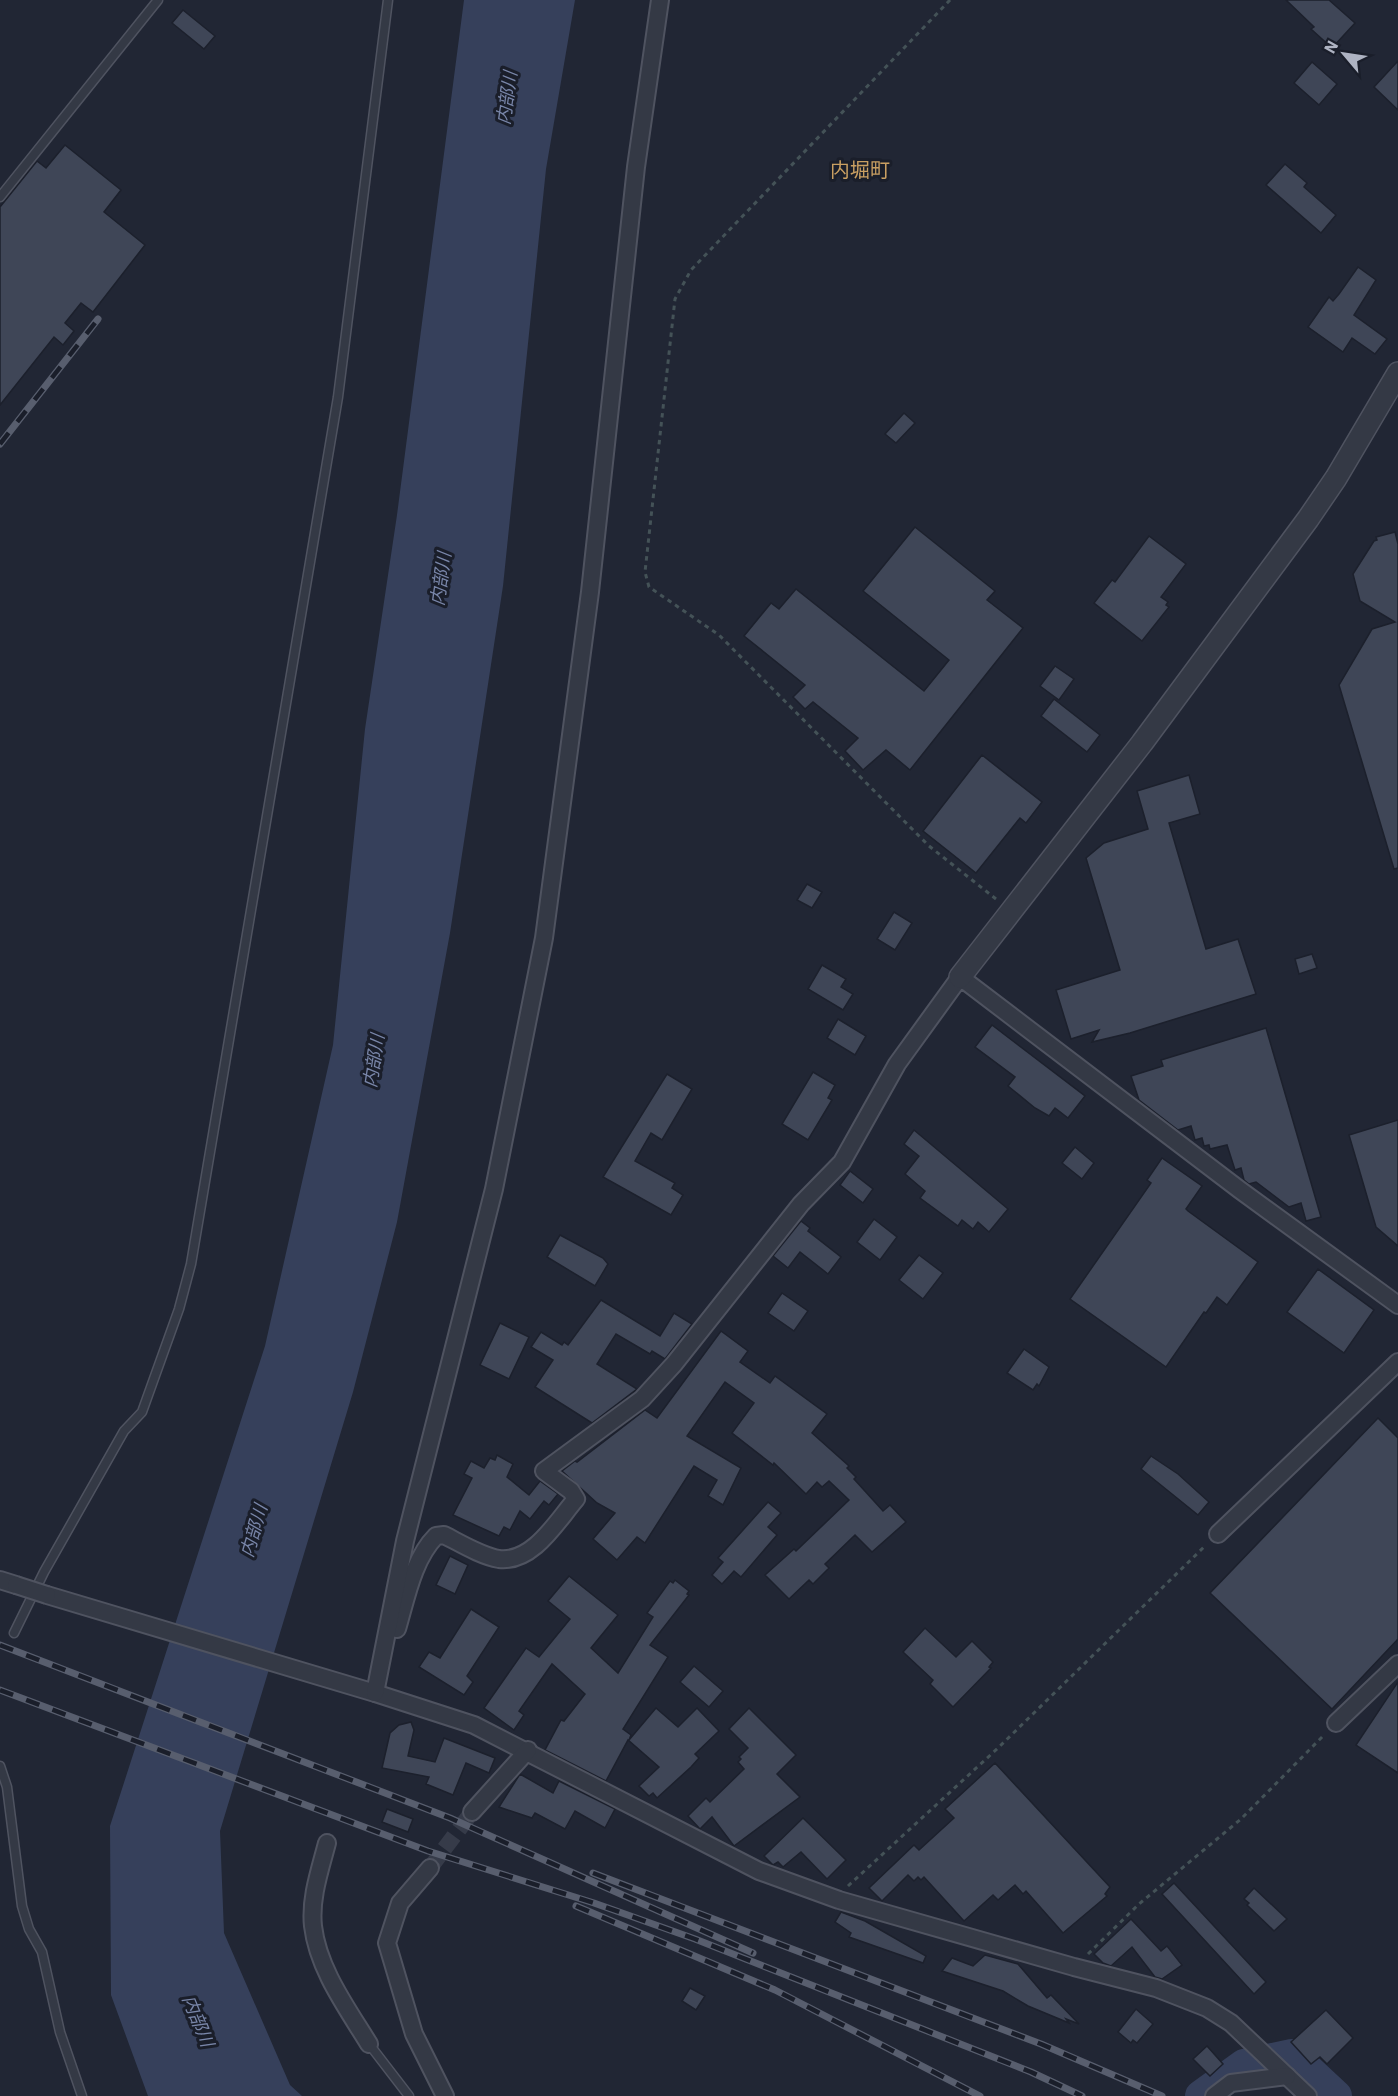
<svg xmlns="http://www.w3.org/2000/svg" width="1398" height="2096" font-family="'IBM Plex Sans','Noto Sans JP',sans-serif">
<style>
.water{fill:#36405b}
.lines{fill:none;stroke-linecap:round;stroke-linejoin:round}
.river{stroke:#36405b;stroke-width:32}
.building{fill:#3f4657;stroke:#1c202c;stroke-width:1.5}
.minor-tunnel{stroke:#363b49;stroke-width:16;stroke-dasharray:16 8;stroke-linecap:butt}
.service-casing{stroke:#4f5360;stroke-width:11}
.minor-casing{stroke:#4f5360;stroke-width:20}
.tertiary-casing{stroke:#4f5360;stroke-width:24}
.path{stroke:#445257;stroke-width:3;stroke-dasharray:4.5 4.5;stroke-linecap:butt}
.service{stroke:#343945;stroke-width:8}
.minor{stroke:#343945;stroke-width:16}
.tertiary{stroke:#343945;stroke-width:21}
.rail-casing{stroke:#585e6e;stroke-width:7}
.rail{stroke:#1a1e2a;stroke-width:4.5;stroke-dasharray:14;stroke-linecap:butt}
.minor-bridge-casing{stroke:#4f5360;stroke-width:20;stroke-linecap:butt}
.minor-bridge{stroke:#343945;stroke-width:16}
.labels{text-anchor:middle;stroke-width:6;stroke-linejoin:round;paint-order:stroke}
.water-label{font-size:18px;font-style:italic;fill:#7986a9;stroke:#1a1e2a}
.quarter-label{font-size:20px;fill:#c99f62;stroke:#1a1e2a}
</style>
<rect width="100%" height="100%" fill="#212634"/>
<!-- water -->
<polygon class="water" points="464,0 575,0 546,169 503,586 450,933 397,1222 353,1392 220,1831 224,1933 290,2085 302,2096 148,2096 111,1995 110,1826 265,1346 333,1045 365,729 397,515"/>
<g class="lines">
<!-- river -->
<polyline class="river" points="1201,2096 1244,2065 1292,2055 1336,2096"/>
</g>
<!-- building -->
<g class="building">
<polygon points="1286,0 1329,0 1355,23 1332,48 1311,29 1314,27"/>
<polygon points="183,10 215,36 204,49 172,23"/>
<polygon points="1398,61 1398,110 1374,87"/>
<polygon points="1312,62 1337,84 1319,105 1294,83"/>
<polygon points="65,145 121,190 104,212 145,245 93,312 81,303 65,323 74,331 63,345 54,337 0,405 0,207 37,161 46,168"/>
<polygon points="1285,164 1307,183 1304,187 1336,215 1321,233 1266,185"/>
<polygon points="1358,267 1376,280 1354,315 1387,339 1375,354 1352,338 1343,352 1308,327 1329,297 1333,301 1339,294"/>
<polygon points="904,413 915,423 896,443 885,434"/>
<polygon points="915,527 995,591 987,600 1023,628 910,770 886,750 863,770 845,751 858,738 813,702 805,709 793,697 805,685 744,636 771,603 779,609 796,589 924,691 949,660 863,591"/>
<polygon points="1395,532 1398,544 1398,868 1394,869 1339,685 1372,629 1395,622 1360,601 1353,574 1374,541 1377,540 1376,537"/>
<polygon points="1149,536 1186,564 1161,597 1168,602 1166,605 1169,607 1142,641 1094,603 1112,580 1115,582"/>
<polygon points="1055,666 1074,679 1059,700 1040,686"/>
<polygon points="1054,699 1100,735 1087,752 1041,716"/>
<polygon points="982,755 1042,802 1026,823 1020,818 976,873 923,831"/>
<polygon points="1189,775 1200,814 1169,823 1206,949 1238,939 1256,994 1130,1033 1092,1042 1099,1030 1071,1039 1056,990 1120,970 1086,858 1104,843 1148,829 1137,791"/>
<polygon points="807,884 822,892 812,908 797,900"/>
<polygon points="894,912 912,923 895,950 877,939"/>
<polygon points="1312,954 1317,968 1299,974 1295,959"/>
<polygon points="822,965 846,979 841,987 853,994 843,1010 808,989"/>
<polygon points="838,1019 866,1036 855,1055 827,1038"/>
<polygon points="992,1025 1085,1096 1068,1118 1055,1108 1049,1116 1035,1108 1008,1086 1015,1077 975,1047"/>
<polygon points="1266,1028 1321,1217 1306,1221 1301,1203 1289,1207 1256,1182 1249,1184 1244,1180 1241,1168 1235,1170 1227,1145 1210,1149 1209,1145 1204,1146 1202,1138 1195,1140 1191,1126 1178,1130 1139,1100 1131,1076 1163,1066 1161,1060"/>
<polygon points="813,1072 835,1085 828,1098 832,1100 808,1140 782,1124"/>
<polygon points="667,1074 692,1089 662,1140 651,1133 635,1161 675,1183 672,1188 683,1195 671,1215 603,1177"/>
<polygon points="1398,1120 1398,1246 1376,1227 1349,1135"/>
<polygon points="914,1130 1008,1209 989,1232 978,1222 973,1229 962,1220 958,1226 920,1198 925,1191 905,1174 919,1156 904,1144"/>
<polygon points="1075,1147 1094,1163 1082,1179 1062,1163"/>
<polygon points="1162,1158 1202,1186 1186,1209 1188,1211 1258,1262 1227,1305 1217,1297 1206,1313 1204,1312 1166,1367 1070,1299 1151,1183 1147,1180"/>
<polygon points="850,1171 873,1189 863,1203 840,1185"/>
<polygon points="874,1219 897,1237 880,1260 857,1242"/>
<polygon points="801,1221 810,1228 808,1231 841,1257 828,1274 800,1252 788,1268 773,1256"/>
<polygon points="560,1235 603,1258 608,1264 595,1286 547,1257"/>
<polygon points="919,1255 943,1273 923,1299 899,1280"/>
<polygon points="1318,1269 1374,1310 1344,1353 1287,1312"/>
<polygon points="782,1293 808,1311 794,1331 768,1313"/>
<polygon points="601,1300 660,1336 674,1313 692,1324 665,1359 652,1351 650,1354 616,1334 597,1364 637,1389 592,1423 535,1387 553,1360 531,1347 541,1332 562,1345 564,1342 568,1345"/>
<polygon points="500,1323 529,1337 509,1379 480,1365"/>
<polygon points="721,1331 748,1351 740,1362 770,1383 775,1376 827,1414 812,1433 849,1466 847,1468 856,1477 854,1479 883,1511 890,1505 906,1522 872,1552 855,1535 825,1564 829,1568 813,1584 809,1580 789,1599 765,1575 794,1549 796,1551 849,1500 829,1481 822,1487 817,1482 806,1494 774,1463 773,1465 732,1433 754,1403 725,1382 687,1436 741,1468 723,1505 708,1496 717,1480 694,1466 645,1543 637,1537 617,1560 593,1539 615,1513 597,1503 562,1471 575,1461 577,1462 645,1410 657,1418"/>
<polygon points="1024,1349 1049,1367 1039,1386 1037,1384 1033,1390 1007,1373"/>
<polygon points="1378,1418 1398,1438 1398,1639 1332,1709 1210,1593"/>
<polygon points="497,1455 513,1464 507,1477 529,1495 540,1481 558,1494 549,1505 544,1501 530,1519 520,1511 510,1530 504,1527 499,1536 453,1515 472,1478 464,1474 471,1461 484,1468 490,1458 495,1460"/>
<polygon points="1151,1456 1178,1474 1209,1502 1198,1515 1141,1469"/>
<polygon points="768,1502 781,1513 768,1527 777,1535 741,1577 734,1571 722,1584 712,1575 723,1562 718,1558"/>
<polygon points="450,1556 468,1565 455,1594 436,1585"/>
<polygon points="569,1576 618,1615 591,1648 618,1673 653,1617 647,1613 670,1581 673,1583 675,1580 689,1591 687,1594 689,1595 650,1645 668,1657 623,1729 631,1735 629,1740 656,1708 678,1727 697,1708 719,1731 695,1754 699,1758 691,1767 657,1798 653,1793 649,1796 639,1786 659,1767 628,1740 606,1781 545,1750 561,1720 564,1721 585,1694 552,1664 519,1711 524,1715 514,1730 484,1708 526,1648 539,1657 570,1619 548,1601"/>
<polygon points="471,1609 499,1627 467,1676 473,1682 464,1695 419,1667 429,1652 440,1658"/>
<polygon points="925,1628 956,1657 972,1641 993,1662 989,1667 991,1668 953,1707 930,1684 933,1680 903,1652"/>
<polygon points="694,1666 723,1691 709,1707 680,1682"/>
<polygon points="1398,1682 1398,1773 1356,1745"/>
<polygon points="749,1708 796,1755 777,1774 800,1797 734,1846 712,1817 700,1829 688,1816 706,1798 710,1802 744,1769 738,1762 741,1759 739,1757 748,1748 729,1729"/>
<polygon points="411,1722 414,1730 408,1756 435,1762 444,1738 495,1758 489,1773 466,1763 453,1795 426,1784 429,1777 382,1768 390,1733 399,1725"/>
<polygon points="995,1763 1110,1887 1105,1894 1107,1896 1063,1933 1026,1891 1023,1894 1015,1885 998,1900 993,1895 964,1921 924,1877 921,1880 918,1877 914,1881 908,1875 882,1901 869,1888 914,1845 919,1850 954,1818 945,1809"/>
<polygon points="520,1774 553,1793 559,1781 615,1809 605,1828 575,1811 565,1829 535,1813 532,1818 499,1807"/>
<polygon points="387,1809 413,1819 408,1832 382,1822"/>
<polygon points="803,1818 846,1860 827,1879 801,1852 783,1867 778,1862 773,1865 764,1856"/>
<polygon points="1174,1883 1266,1982 1254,1994 1162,1894"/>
<polygon points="1254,1888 1287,1919 1274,1931 1247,1905 1249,1903 1244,1899"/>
<polygon points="841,1912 865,1921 926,1956 923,1963 849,1937 851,1933 835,1922"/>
<polygon points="1131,1919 1161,1951 1167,1946 1182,1965 1162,1979 1155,1977 1132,1947 1111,1966 1103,1963 1094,1954"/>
<polygon points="985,1955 1018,1964 1047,1998 1051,1995 1079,2024 1066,2019 1069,2023 1028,2006 1003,1991 942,1971 952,1958 973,1966"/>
<polygon points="690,1988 705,1996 696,2010 682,2001"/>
<polygon points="1136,2009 1153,2024 1137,2043 1133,2040 1131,2043 1118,2032"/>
<polygon points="1326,2010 1353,2038 1327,2064 1320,2057 1311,2064 1291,2042"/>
<polygon points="1207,2046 1223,2064 1210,2076 1193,2059"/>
</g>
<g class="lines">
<!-- minor-tunnel -->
<polyline class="minor-tunnel" points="430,1868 472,1812"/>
<defs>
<g id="service">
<polyline points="0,197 158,0"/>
<polyline points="14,1633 44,1572 124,1431 142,1412 179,1309 191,1264 338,397 388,0"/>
<polyline points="0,1766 7,1787 22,1906 29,1929 42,1952 60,2032 82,2096"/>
<polyline points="369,2044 409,2096"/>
</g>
<g id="minor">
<polyline points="1218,1534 1398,1362"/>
<polyline points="0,1580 16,1585"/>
<polyline points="47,1595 375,1693 474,1725 759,1871 839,1900 1074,1967 1156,1988 1207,2008 1231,2023 1308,2096"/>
<path d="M 397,1629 C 406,1599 413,1559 436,1536 L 444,1535 C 460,1543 481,1556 499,1559 C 533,1563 557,1521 576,1499 L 571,1491 L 544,1471 L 642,1399 L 674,1364 L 801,1204 L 842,1162 L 897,1064 L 960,977 L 1240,1190 L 1398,1305"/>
<polyline points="375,1693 405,1541 494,1189 544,938 590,592 636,167 660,0"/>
<polyline points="1336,1723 1398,1664"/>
<polyline points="472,1812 528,1750"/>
<path d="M 327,1843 C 320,1870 310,1898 313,1926 C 318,1969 347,2008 369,2044"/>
<polyline points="430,1868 400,1903 387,1943 414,2034 445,2096"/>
<polyline points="1214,2096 1231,2083 1287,2076"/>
</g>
<polyline id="tertiary" points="960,977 1142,743 1308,519 1336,478 1398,373"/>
</defs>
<!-- service casing -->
<use href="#service" class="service-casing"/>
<!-- minor casing -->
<use href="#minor" class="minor-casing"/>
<!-- tertiary casing -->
<use href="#tertiary" class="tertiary-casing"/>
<!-- path -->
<g class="path">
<polyline points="950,0 691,270 675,299 645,572 649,587 719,635 929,846 996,899"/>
<polyline points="848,1886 998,1748 1206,1545"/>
<polyline points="1088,1954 1139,1904 1241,1819 1325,1734"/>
</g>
<!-- service -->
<use href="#service" class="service"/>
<!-- minor -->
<use href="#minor" class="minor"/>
<!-- tertiary -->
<use href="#tertiary" class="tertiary"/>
<defs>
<g id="rail">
<polyline points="0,444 98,319"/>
<polyline points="0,1645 450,1818 753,1953"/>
<polyline points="0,1690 428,1851 594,1903 695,1939 1031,2072 1082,2096"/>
<polyline points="593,1873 1041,2044 1162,2096"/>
<polyline points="576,1906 775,1990 980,2096"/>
</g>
</defs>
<!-- rail casing -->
<use href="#rail" class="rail-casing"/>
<!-- rail -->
<use href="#rail" class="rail"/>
<defs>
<polyline id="minor-bridge" points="16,1585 47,1595"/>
</defs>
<!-- minor-bridge casing -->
<use href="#minor-bridge" class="minor-bridge-casing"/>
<!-- minor-bridge -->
<use href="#minor-bridge" class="minor-bridge"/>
</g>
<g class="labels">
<!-- water labels -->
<g class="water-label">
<text transform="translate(507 98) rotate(-82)" y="6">内部川</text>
<text transform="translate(441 579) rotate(-82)" y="6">内部川</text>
<text transform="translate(374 1061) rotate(-81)" y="6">内部川</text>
<text transform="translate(254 1531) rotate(-74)" y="6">内部川</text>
<text transform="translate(198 2021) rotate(68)" y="6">内部川</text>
</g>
<!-- quarter labels -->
<g class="quarter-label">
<text x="860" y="177">内堀町</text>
</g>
</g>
<!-- north arrow -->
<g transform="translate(1344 54) rotate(299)" stroke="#1a1e2a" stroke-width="4.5" paint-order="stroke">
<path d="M0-4.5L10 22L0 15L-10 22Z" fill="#aeb3c2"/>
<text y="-9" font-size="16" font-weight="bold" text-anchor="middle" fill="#aeb3c2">N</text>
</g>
</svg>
